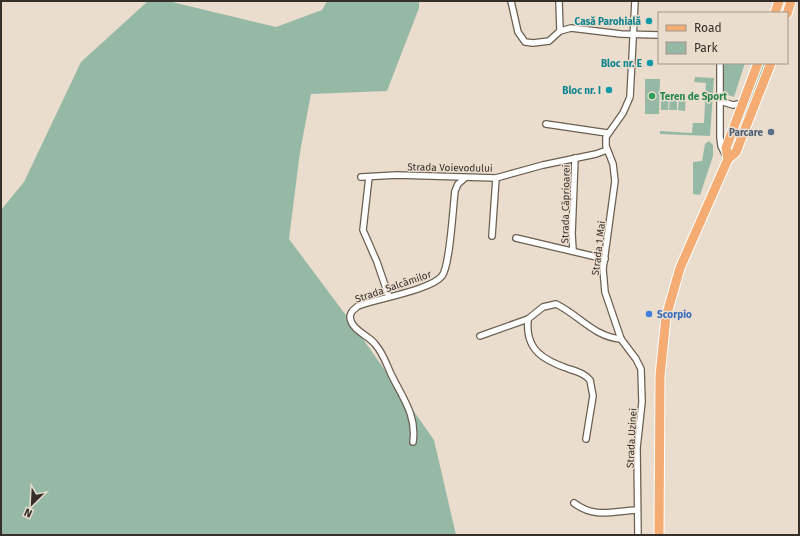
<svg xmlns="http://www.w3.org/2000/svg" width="800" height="536" font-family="'Fira Sans',sans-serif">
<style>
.green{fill:#96b9a6}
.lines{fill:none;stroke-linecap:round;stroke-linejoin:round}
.minor-casing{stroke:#6a5f51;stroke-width:8}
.primary-casing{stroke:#fff;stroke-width:11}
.minor{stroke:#fff;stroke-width:5.5}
.primary{stroke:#f4ac73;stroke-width:9}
.culture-dot{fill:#0f9aa8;stroke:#eaddcd;stroke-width:1.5}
.leisure-dot{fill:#2e9e5b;stroke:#eaddcd;stroke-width:1.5}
.service-dot{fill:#5c6f8a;stroke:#eaddcd;stroke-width:1.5}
.shop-dot{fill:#3f7fe0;stroke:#eaddcd;stroke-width:1.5}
.labels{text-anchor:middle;stroke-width:3;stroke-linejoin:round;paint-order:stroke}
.culture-label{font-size:10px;font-weight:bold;fill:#0d838f;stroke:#eaddcd;text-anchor:end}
.leisure-label{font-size:10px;font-weight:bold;fill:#27864d;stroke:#eaddcd;text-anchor:start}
.service-label{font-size:10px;font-weight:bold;fill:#4e5e75;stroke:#eaddcd;text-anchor:end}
.street-label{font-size:10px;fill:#342f29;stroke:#eaddcd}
.shop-label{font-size:10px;font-weight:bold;fill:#366cbe;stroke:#eaddcd;text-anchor:start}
</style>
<rect width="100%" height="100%" fill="#eaddcd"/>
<!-- green -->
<g class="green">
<polygon points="148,1 168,1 276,27 322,10 327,1 419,1 419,8 387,91 311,94 300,152 289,239 351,322 434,440 456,535 1,535 1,210 24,182 81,62"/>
<polygon points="724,63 745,63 734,97 725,94 722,83"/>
<polygon points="763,63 767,63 734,149 731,147"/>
<polygon points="695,77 714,78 710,136 660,134 660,131 692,133 693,123 704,123 706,83 694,82"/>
<polygon points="645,79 660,79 659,114 645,114"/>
<polygon points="661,93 669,93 668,110 661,110"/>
<polygon points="670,93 677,94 677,110 669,110"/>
<polygon points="679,94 686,94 685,111 678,110"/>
<polygon points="709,141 713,145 713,156 700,195 693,194 693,162 702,161 705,144"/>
</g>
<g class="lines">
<defs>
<g id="minor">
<polyline points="511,1 518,32 525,42 533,43 549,41 560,31 571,28 621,34 659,35"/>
<polyline points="559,1 560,31"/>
<polyline points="635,1 630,97 623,113 606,137 606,146 613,164 615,181 603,269 605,292 621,339 636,359 641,369 642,402 637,448 638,535"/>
<polyline points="720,63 720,137 721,146 725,154"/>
<polyline points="720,101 733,105 744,103"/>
<polyline points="546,124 607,133"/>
<polyline points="361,177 397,175 496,178 543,165 596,154 607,150"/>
<polyline points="369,177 363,230 377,262 389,297"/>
<polyline points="492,236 496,178"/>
<polyline points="516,238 605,259"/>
<polyline points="573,250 572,234 575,158"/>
<path d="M 528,319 C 525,350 543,360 569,369 C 577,371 585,374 590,380 L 593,396 L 586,439"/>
<path d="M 480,336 L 528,319 L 543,307 L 556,304 C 579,315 594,337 621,339"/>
<path d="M 413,442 C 417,415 402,397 391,374 C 386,363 383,353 375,344 C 369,336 354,331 351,321 C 348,314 353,310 358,306 C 376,299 431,290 442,276 C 450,266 453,207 455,191 L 458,184 L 465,178"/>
<path d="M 574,503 C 595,519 613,511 637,510"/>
</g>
<g id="primary">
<polyline points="775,13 779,1"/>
<polyline points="787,14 791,1"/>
<polyline points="728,159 726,148 758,63"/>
<polyline points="659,535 660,376 666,317 680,268 728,159 736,152 771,63"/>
</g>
</defs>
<!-- minor casing -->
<use href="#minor" class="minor-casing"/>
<!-- primary casing -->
<use href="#primary" class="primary-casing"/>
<!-- minor -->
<use href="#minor" class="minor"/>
<!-- primary -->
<use href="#primary" class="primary"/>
</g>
<!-- markers -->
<g class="culture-dot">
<circle cx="649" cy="21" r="4"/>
<circle cx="650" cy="63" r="4"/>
<circle cx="609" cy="90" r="4"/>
</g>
<circle class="leisure-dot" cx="652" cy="96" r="4"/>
<circle class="service-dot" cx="771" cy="132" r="4"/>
<circle class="shop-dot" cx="649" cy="314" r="4"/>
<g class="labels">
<!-- culture labels -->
<g class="culture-label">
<text x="641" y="25">Casă Parohială</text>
<text x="642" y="67">Bloc nr. E</text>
<text x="601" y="94">Bloc nr. I</text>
</g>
<!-- leisure labels -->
<g class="leisure-label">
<text x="660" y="100">Teren de Sport</text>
</g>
<!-- service labels -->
<g class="service-label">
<text x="763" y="136">Parcare</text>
</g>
<!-- street labels -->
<g class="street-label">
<text transform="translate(450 167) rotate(1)" y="4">Strada Voievodului</text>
<text transform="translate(565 204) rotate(-89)" y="4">Strada Căprioarei</text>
<text transform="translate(598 248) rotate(-83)" y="4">Strada 1 Mai</text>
<text transform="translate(393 286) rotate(-19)" y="4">Strada Salcâmilor</text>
<text transform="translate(631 438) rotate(-87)" y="4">Strada Uzinei</text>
</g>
<!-- shop labels -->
<g class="shop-label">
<text x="657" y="318">Scorpio</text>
</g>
</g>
<!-- border -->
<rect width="800" height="536" fill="none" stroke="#342f29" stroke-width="4"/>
<!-- legend -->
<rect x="658" y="12" width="130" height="52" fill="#eaddcd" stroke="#a1978b"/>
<rect x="666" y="25" width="20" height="6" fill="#f4ac73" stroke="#a1978b"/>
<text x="694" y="32" font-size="12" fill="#342f29">Road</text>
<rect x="666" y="42" width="20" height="12" fill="#96b9a6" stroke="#a1978b"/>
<text x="694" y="52" font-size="12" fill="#342f29">Park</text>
<!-- north arrow -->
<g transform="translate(32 504) rotate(204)" stroke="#eaddcd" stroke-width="3" paint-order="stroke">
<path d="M0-3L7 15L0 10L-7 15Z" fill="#342f29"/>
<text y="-6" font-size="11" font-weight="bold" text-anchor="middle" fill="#342f29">N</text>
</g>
</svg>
